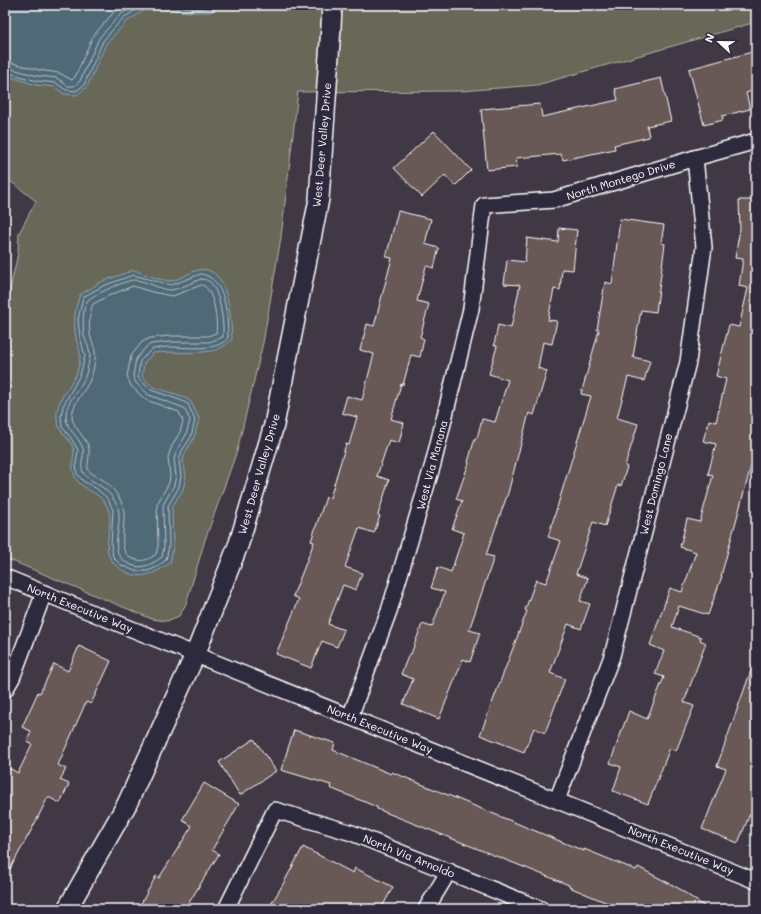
<svg xmlns="http://www.w3.org/2000/svg" width="761" height="914" font-family="Mali,sans-serif">
<style>
.green{fill:#676859;stroke:#b3b4ac}
.water{fill:#506977;stroke:#96a5ad}
.lines{fill:none;stroke-linecap:round;stroke-linejoin:round}
.shore{stroke:#b9c3c9;stroke-width:1}
.building{fill:#675856;stroke:#fff}
.minor-casing{stroke:#fff;stroke-width:18}
.tertiary-casing{stroke:#fff;stroke-width:22}
.minor{stroke:#2f2a3d;stroke-width:15}
.tertiary{stroke:#2f2a3d;stroke-width:19}
.labels{text-anchor:middle;stroke-width:4;stroke-linejoin:round;paint-order:stroke}
.street-label{font-size:11px;fill:#fff;stroke:#2f2a3d}
</style>
<rect width="100%" height="100%" fill="#403844"/>
<filter id="ink" filterUnits="userSpaceOnUse"><feTurbulence type="fractalNoise" baseFrequency=".025" numOctaves="2"/><feDisplacementMap in="SourceGraphic" scale="8" xChannelSelector="R" yChannelSelector="G"/><feConvolveMatrix kernelMatrix="1 2 1 2 8 2 1 2 1" color-interpolation-filters="sRGB"/></filter>
<g filter="url(#ink)">
<!-- green -->
<polygon class="green" points="5,5 756,5 756,22 537,85 461,91 298,92 281,237 263,343 237,451 205,540 186,604 179,616 167,621 152,619 5,558 5,312 18,253 19,233 36,201 5,177"/>
<!-- water -->
<g class="water">
<polygon points="5,5 222,5 210,12 190,12 149,7 126,22 106,44 87,87 77,95 64,94 55,87 36,85 5,75"/>
<path d="M 134,270 C 145,274 158,280 170,281 C 177,281 190,272 198,270 C 229,263 231,321 232,339 C 227,345 219,350 211,351 C 192,354 172,351 153,353 L 144,363 L 142,377 L 153,387 L 182,396 L 191,402 L 199,419 L 194,438 L 185,453 L 183,460 L 186,476 L 183,489 L 172,507 L 173,547 L 170,563 C 157,572 143,580 128,573 C 89,555 120,529 106,504 C 100,494 88,491 80,484 C 73,477 72,469 73,459 C 73,456 74,452 74,450 C 70,436 59,435 57,419 C 55,402 69,388 76,375 C 78,370 80,362 80,357 C 81,350 76,343 76,337 C 73,322 75,308 80,295 L 101,282 Z"/>
</g>
<g class="lines">
<!-- shore -->
<g class="shore">
<path d="M 172,5 C 185,7 202,12 214,5"/>
<polyline points="5,61 39,70 59,73 70,79 72,80 75,77 93,36 115,11 124,5"/>
<polyline points="5,67 38,76 57,78 68,86 74,86 80,81 99,38 120,15 135,5"/>
<polyline points="5,72 37,81 56,83 66,90 76,91 84,85 103,41 123,18 144,5"/>
<path d="M 201,274 C 226,277 228,318 228,338 C 217,352 187,347 171,347 C 165,347 159,348 152,349 L 140,361 L 138,376 L 139,379 L 151,390 L 180,400 L 188,404 L 195,420 L 191,437 L 182,451 L 179,460 L 181,476 L 179,487 L 168,506 L 169,546 L 166,560 L 157,567 L 148,571 L 135,571 L 121,565 L 113,557 L 111,544 L 113,510 L 108,499 L 97,489 L 83,481 L 77,474 L 76,464 L 78,450 L 71,438 L 62,427 L 61,416 L 63,406 L 80,375 L 85,356 L 80,337 L 78,320 L 83,297 L 103,286 L 133,275 L 171,285 Z"/>
<path d="M 201,279 C 204,279 207,280 210,282 C 220,292 224,323 223,337 L 209,342 L 169,342 L 151,344 L 146,347 L 136,359 L 133,376 L 136,383 L 149,395 L 184,408 L 190,420 L 186,435 L 178,448 L 174,459 L 176,476 L 174,485 L 163,505 L 164,546 L 162,557 C 154,563 143,569 134,566 C 103,556 124,529 118,508 C 115,499 107,490 99,485 C 94,481 86,479 83,472 C 79,465 85,456 83,449 C 80,437 66,430 66,417 C 65,402 80,390 85,377 C 87,371 89,362 90,356 C 90,349 86,342 84,336 C 83,328 82,306 88,300 C 93,295 128,279 135,280 C 147,281 158,289 170,290 C 177,290 193,282 201,279 Z"/>
<path d="M 202,285 C 214,288 218,322 216,333 L 208,336 L 169,336 L 150,338 L 142,342 L 131,356 L 127,376 L 131,386 L 146,400 L 179,412 L 183,421 L 180,432 L 172,446 L 168,457 L 170,476 L 169,483 L 157,504 L 158,546 L 156,554 C 151,558 144,562 137,560 C 111,556 130,520 122,504 C 118,494 111,486 103,480 C 98,476 92,475 88,470 C 87,462 91,453 88,445 C 84,436 71,424 72,416 C 73,403 85,391 90,380 C 93,374 94,366 95,359 C 97,351 92,343 90,335 C 89,326 89,313 93,304 L 108,296 L 133,286 L 152,292 L 172,296 Z"/>
</g>
</g>
<!-- building -->
<g class="building">
<polygon points="756,51 756,90 746,93 750,109 722,116 723,120 704,125 689,69"/>
<polygon points="661,78 671,121 647,126 649,137 614,145 615,149 563,160 561,154 516,158 517,167 487,170 481,109 540,104 542,117 618,100 615,89"/>
<polygon points="434,131 471,170 455,186 445,175 422,197 394,168"/>
<polygon points="739,200 756,200 756,448 721,576 722,576 708,615 679,606 672,627 701,637 700,640 706,643 684,702 694,706 676,751 670,748 648,804 613,791 621,767 610,763 629,711 647,719 664,677 655,674 664,651 650,645 670,588 682,592 696,552 680,547 687,519 700,522 713,475 708,474 716,444 703,441 709,420 716,422 726,379 716,376 729,325 739,327 748,288 739,286 743,259 735,258 740,229"/>
<polygon points="398,211 431,219 425,244 439,248 434,268 426,266 417,301 429,304 420,337 424,339 420,357 411,355 403,385 401,384 391,419 404,423 399,443 389,440 377,476 389,480 378,515 380,516 374,533 359,528 345,567 362,573 356,590 343,585 328,624 344,630 337,647 322,641 311,668 276,654 299,599 293,596 314,542 311,541 326,497 330,498 346,444 349,445 357,417 342,413 347,396 362,400 374,354 360,350 367,324 374,326 392,258 386,257"/>
<polygon points="620,219 664,225 661,243 665,244 656,312 641,310 633,357 650,361 644,381 628,377 617,418 638,424 625,466 627,467 621,486 618,485 605,526 593,522 576,574 588,578 580,601 590,604 581,629 568,624 550,673 565,679 545,733 534,728 524,752 480,735 527,611 525,610 536,580 546,583 561,541 548,537 591,396 581,394 599,330 597,330 605,282 612,284"/>
<polygon points="559,228 577,230 573,270 562,269 560,290 554,289 548,320 557,321 552,344 543,342 538,368 547,371 534,415 529,413 508,493 486,555 494,557 469,630 480,633 470,662 463,659 439,719 403,704 413,679 401,674 409,654 411,654 422,624 432,627 445,592 431,588 438,567 451,572 464,533 452,529 462,501 456,499 469,463 468,462 475,438 477,438 482,419 495,422 508,380 489,374 497,346 494,345 498,325 511,328 520,285 504,284 507,260 525,262 527,238 558,242"/>
<polygon points="79,646 111,661 91,704 86,702 58,765 66,769 60,780 69,784 60,803 48,797 33,827 5,878 5,766 18,773 32,744 27,742 31,731 22,727 38,692 40,693 54,664 68,671"/>
<polygon points="754,662 756,662 756,817 750,814 738,843 702,829 726,769 717,766"/>
<polygon points="294,730 335,743 333,750 391,774 392,772 584,851 584,849 636,870 638,867 678,888 708,909 622,909 569,887 569,885 377,809 377,807 330,788 331,785 281,770"/>
<polygon points="254,739 276,771 240,795 219,762"/>
<polygon points="204,783 239,804 212,850 219,854 185,909 138,909 156,876 159,878 192,826 182,820"/>
<polygon points="303,847 353,873 355,868 393,887 381,909 268,909 282,886"/>
</g>
<g class="lines">
<defs>
<g id="minor">
<polyline points="5,577 117,623 756,881"/>
<polyline points="5,690 12,678 44,593"/>
<polyline points="350,717 389,611 433,464 471,309 484,205 554,200 695,158 756,141"/>
<polyline points="557,800 612,656 688,362 704,247 695,158"/>
<polyline points="226,909 275,810 352,833 541,909"/>
<polyline points="426,909 449,871"/>
</g>
<polyline id="tertiary" points="67,909 127,804 195,655 239,543 274,425 319,199 331,27 332,5"/>
</defs>
<!-- minor casing -->
<use href="#minor" class="minor-casing"/>
<!-- tertiary casing -->
<use href="#tertiary" class="tertiary-casing"/>
<!-- minor -->
<use href="#minor" class="minor"/>
<!-- tertiary -->
<use href="#tertiary" class="tertiary"/>
</g>
</g>
<g class="labels">
<!-- street labels -->
<g class="street-label">
<text transform="translate(322 145) rotate(-85)" y="4">West Deer Valley Drive</text>
<text transform="translate(621 180) rotate(-17)" y="4">North Montego Drive</text>
<text transform="translate(432 465) rotate(-75)" y="4">West Via Manana</text>
<text transform="translate(259 474) rotate(-74)" y="4">West Deer Valley Drive</text>
<text transform="translate(656 484) rotate(-76)" y="4">West Domingo Lane</text>
<text transform="translate(80 608) rotate(22)" y="4">North Executive Way</text>
<text transform="translate(380 729) rotate(22)" y="4">North Executive Way</text>
<text transform="translate(681 850) rotate(22)" y="4">North Executive Way</text>
<text transform="translate(409 856) rotate(22)" y="4">North Via Arnoldo</text>
</g>
</g>
<!-- margin -->
<rect width="761" height="914" fill="none" stroke="#2f2a3d" stroke-width="20"/>
<rect x="10" y="10" width="741" height="894" fill="none" stroke="#fff" stroke-width="1.5" filter="url(#ink)"/>
<!-- north arrow -->
<g transform="translate(719 42) rotate(292)" stroke="#2f2a3d" stroke-width="3" paint-order="stroke">
<path d="M0-3L7 15L0 10L-7 15Z" fill="#ffffff"/>
<text y="-6" font-size="11" font-weight="bold" text-anchor="middle" fill="#ffffff">N</text>
</g>
</svg>
